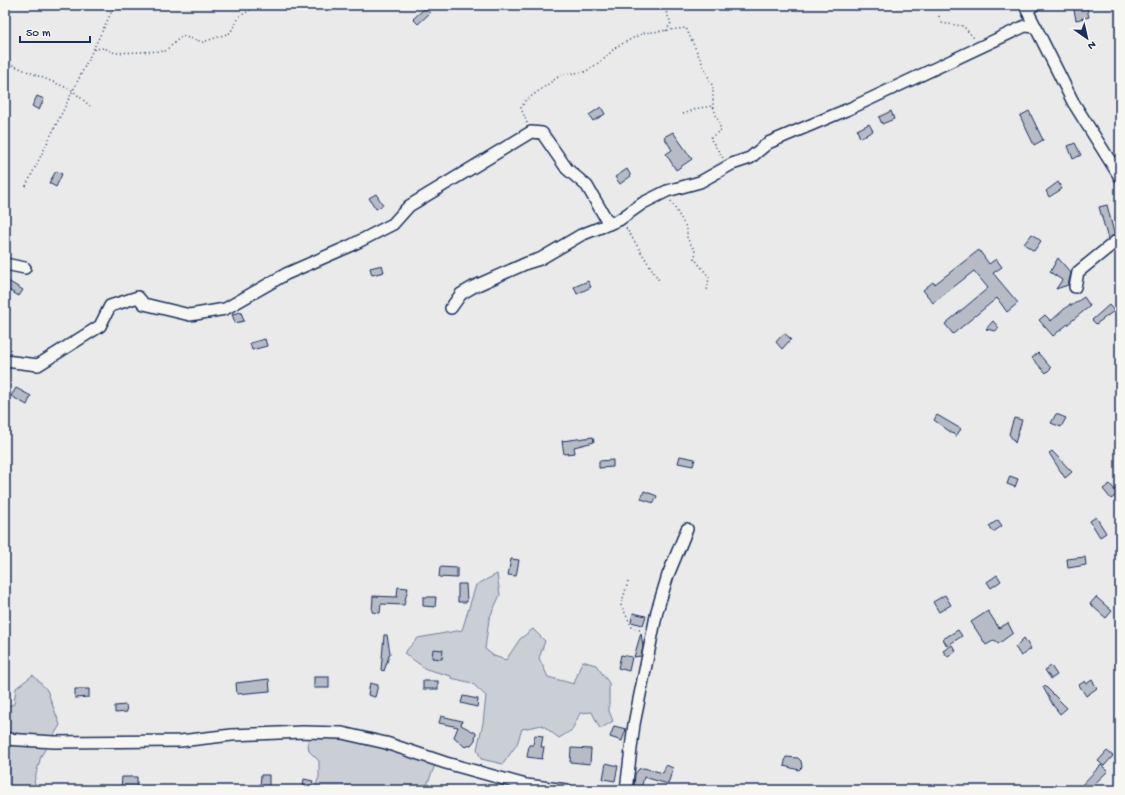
<svg xmlns="http://www.w3.org/2000/svg" width="1125" height="795" font-family="'Gochi Hand',sans-serif">
<style>
.grass{fill:#caced5;stroke:#727e9a}
.building{fill:#b6bbc6;stroke:#1b2f5e}
.lines{fill:none;stroke-linecap:round;stroke-linejoin:round}
.minor-casing{stroke:#1b2f5e;stroke-width:14}
.path{stroke:#1b2f5e;stroke-width:1.5;stroke-dasharray:1 3;stroke-linecap:butt}
.minor{stroke:#f6f6f2;stroke-width:11}
</style>
<rect width="100%" height="100%" fill="#e9eae9"/>
<filter id="ink" filterUnits="userSpaceOnUse"><feTurbulence type="fractalNoise" baseFrequency=".025" numOctaves="2"/><feDisplacementMap in="SourceGraphic" scale="8" xChannelSelector="R" yChannelSelector="G"/><feConvolveMatrix kernelMatrix="1 2 1 2 8 2 1 2 1" color-interpolation-filters="sRGB"/></filter>
<g filter="url(#ink)">
<!-- grass -->
<g class="grass">
<polygon points="497,574 500,595 489,619 485,649 494,656 506,660 520,639 533,629 545,641 539,658 548,677 574,684 582,661 596,665 609,683 609,711 613,721 600,729 592,712 580,713 572,730 559,738 542,725 522,729 517,744 503,764 481,759 477,749 483,723 486,696 472,683 451,678 451,676 426,669 404,653 418,638 462,630 476,585"/>
<polygon points="33,675 47,690 60,725 41,756 34,782 41,790 5,790 5,707 14,704 16,688"/>
<polygon points="307,737 342,738 387,747 435,765 425,790 314,790 319,777 319,761 309,751"/>
</g>
<!-- building -->
<g class="building">
<polygon points="1073,5 1086,5 1089,17 1076,20"/>
<polygon points="425,8 430,13 418,24 413,19"/>
<polygon points="37,96 44,99 39,110 32,106"/>
<polygon points="601,107 605,114 593,121 589,115"/>
<polygon points="891,111 894,119 882,124 879,117"/>
<polygon points="1029,111 1043,140 1034,145 1020,116"/>
<polygon points="869,124 873,131 860,138 857,130"/>
<polygon points="673,132 692,159 676,170 666,154 672,150 664,137"/>
<polygon points="1075,143 1081,155 1073,159 1068,146"/>
<polygon points="627,169 631,176 620,184 615,177"/>
<polygon points="56,171 62,174 56,187 49,183"/>
<polygon points="1058,182 1062,189 1049,197 1046,191"/>
<polygon points="376,194 383,205 376,209 369,198"/>
<polygon points="1107,205 1114,233 1120,229 1120,231 1108,239 1099,207"/>
<polygon points="1032,234 1041,241 1034,251 1024,244"/>
<polygon points="979,250 989,264 996,259 1002,267 993,273 1018,303 1007,312 997,298 953,334 945,324 988,288 974,271 933,303 923,290 933,282 935,284"/>
<polygon points="1058,258 1071,273 1068,285 1056,289 1062,280 1050,272"/>
<polygon points="382,265 384,272 372,275 370,268"/>
<polygon points="8,281 23,290 19,296 5,288"/>
<polygon points="588,281 591,287 577,294 574,287"/>
<polygon points="1084,297 1090,306 1053,336 1039,320 1045,315 1051,321 1070,304 1071,306"/>
<polygon points="1109,305 1114,311 1096,324 1092,320"/>
<polygon points="241,312 244,321 235,323 232,314"/>
<polygon points="993,321 999,328 995,331 986,329"/>
<polygon points="784,333 791,339 782,349 776,342"/>
<polygon points="265,339 267,346 252,350 250,343"/>
<polygon points="1038,353 1051,368 1046,373 1032,358"/>
<polygon points="16,388 31,396 27,405 11,396"/>
<polygon points="1056,414 1066,418 1061,427 1051,423"/>
<polygon points="937,415 961,429 956,436 934,420"/>
<polygon points="1014,418 1022,420 1015,443 1009,434"/>
<polygon points="593,437 594,442 574,447 575,453 564,454 562,441"/>
<polygon points="1052,451 1072,472 1065,478 1049,453"/>
<polygon points="680,456 695,459 693,466 678,463"/>
<polygon points="613,460 613,467 599,468 599,461"/>
<polygon points="1010,476 1018,479 1015,487 1007,484"/>
<polygon points="1110,484 1118,494 1111,499 1103,489"/>
<polygon points="644,491 657,496 654,503 641,499"/>
<polygon points="1096,517 1106,533 1100,537 1090,521"/>
<polygon points="998,520 1002,526 993,532 989,526"/>
<polygon points="1085,557 1086,565 1068,568 1067,559"/>
<polygon points="511,559 519,560 516,576 508,575"/>
<polygon points="440,567 457,568 457,578 439,577"/>
<polygon points="997,575 1001,581 991,588 987,582"/>
<polygon points="458,584 466,584 467,602 458,602"/>
<polygon points="398,587 408,588 404,605 381,604 380,613 372,612 373,596 397,597"/>
<polygon points="945,595 951,605 939,612 933,602"/>
<polygon points="423,597 436,597 435,607 423,606"/>
<polygon points="1096,597 1112,611 1106,618 1090,604"/>
<polygon points="988,611 999,628 1008,623 1013,633 998,644 995,640 986,645 971,622"/>
<polygon points="633,613 646,616 643,625 631,622"/>
<polygon points="958,630 962,636 947,646 943,639"/>
<polygon points="641,633 643,647 641,656 634,657"/>
<polygon points="384,635 387,635 390,653 384,671 381,670"/>
<polygon points="1024,638 1031,649 1021,656 1015,647"/>
<polygon points="952,645 956,651 948,657 943,651"/>
<polygon points="433,649 443,650 442,659 432,658"/>
<polygon points="621,655 632,657 629,671 618,668"/>
<polygon points="1051,666 1057,675 1051,679 1045,670"/>
<rect x="314" y="677" width="15" height="11"/>
<polygon points="269,679 270,691 237,694 236,683"/>
<polygon points="1092,680 1097,688 1086,696 1079,685 1085,681 1086,684"/>
<rect x="423" y="681" width="15" height="8"/>
<polygon points="370,683 378,685 375,697 368,695"/>
<polygon points="1045,686 1067,708 1060,714 1053,705 1043,687"/>
<polygon points="75,689 89,689 89,697 75,698"/>
<polygon points="463,696 478,699 477,707 461,703"/>
<polygon points="126,705 127,712 115,713 115,706"/>
<polygon points="441,716 462,721 461,725 476,733 475,740 471,745 465,747 454,737 458,727 439,723"/>
<polygon points="614,726 626,729 622,741 610,737"/>
<polygon points="535,735 543,736 541,747 544,747 542,759 527,757 529,745 533,745"/>
<polygon points="571,748 591,749 590,764 570,762"/>
<polygon points="1107,751 1113,756 1104,766 1098,761"/>
<polygon points="786,757 798,758 801,761 802,767 799,770 784,766"/>
<polygon points="606,763 618,766 615,781 603,779"/>
<polygon points="666,765 673,768 668,784 644,777 642,785 638,790 634,790 635,774 639,769 644,768 663,773"/>
<polygon points="1101,765 1108,771 1088,790 1077,790"/>
<polygon points="261,775 269,775 269,788 260,787"/>
<polygon points="122,777 137,777 137,789 121,788"/>
<polygon points="304,779 313,781 311,788 303,786"/>
</g>
<g class="lines">
<defs>
<g id="minor">
<polyline points="1034,5 1027,10 1073,102 1120,177"/>
<polyline points="5,264 25,268"/>
<polyline points="1075,287 1078,272 1120,238"/>
<polyline points="451,308 461,294 473,287 527,263 540,259 581,235 619,220 643,203 667,191 700,182 732,164 750,158 768,143 851,108 1025,26 1036,27"/>
<polyline points="5,361 38,365 100,326 110,306 138,297 144,304 190,315 225,309 286,274 350,246 393,224 409,206 531,132 542,133 567,169 587,186 609,224"/>
<polyline points="5,739 54,742 180,741 232,735 303,732 342,733 386,743 446,763 526,785 567,790"/>
<polyline points="626,790 634,724 657,611 668,575 687,529"/>
</g>
</defs>
<!-- minor casing -->
<use href="#minor" class="minor-casing"/>
<!-- path -->
<g class="path">
<polyline points="663,5 671,23 666,31"/>
<polyline points="5,16 8,5"/>
<polyline points="939,16 941,23 963,26 974,38"/>
<polyline points="94,49 104,48 115,53 165,51 182,36 203,42 230,33 240,16 259,5"/>
<polyline points="5,62 72,90 90,106"/>
<polyline points="683,114 699,108 713,106"/>
<polyline points="527,123 521,108 525,101 562,74 585,72 604,59 616,47 633,38 644,33 686,28 713,87 713,106 721,130 710,138 723,158"/>
<polyline points="26,186 115,5"/>
<polyline points="671,201 687,229 687,238 696,253 694,258 709,277 707,291"/>
<polyline points="626,228 660,282"/>
<polyline points="628,582 621,605 632,627 642,631"/>
</g>
<!-- minor -->
<use href="#minor" class="minor"/>
</g>
</g>
<!-- margin -->
<rect width="1125" height="795" fill="none" stroke="#f6f6f2" stroke-width="20"/>
<rect x="10" y="10" width="1105" height="775" fill="none" stroke="#1b2f5e" stroke-width="1.5" filter="url(#ink)"/>
<!-- north arrow -->
<g transform="translate(1087 38) rotate(146)" stroke="#f6f6f2" stroke-width="3" paint-order="stroke">
<path d="M0-3L7 15L0 10L-7 15Z" fill="#1b2f5e"/>
<text y="-6" font-size="11" font-weight="bold" text-anchor="middle" fill="#1b2f5e">N</text>
</g>
<!-- scale -->
<path d="M20 36v6h70v-6" fill="none" stroke="#1b2f5e" stroke-width="2"/>
<text x="26" y="36" font-size="12" fill="#1b2f5e" stroke="#f6f6f2" stroke-width="3" paint-order="stroke">50 m</text>
</svg>
